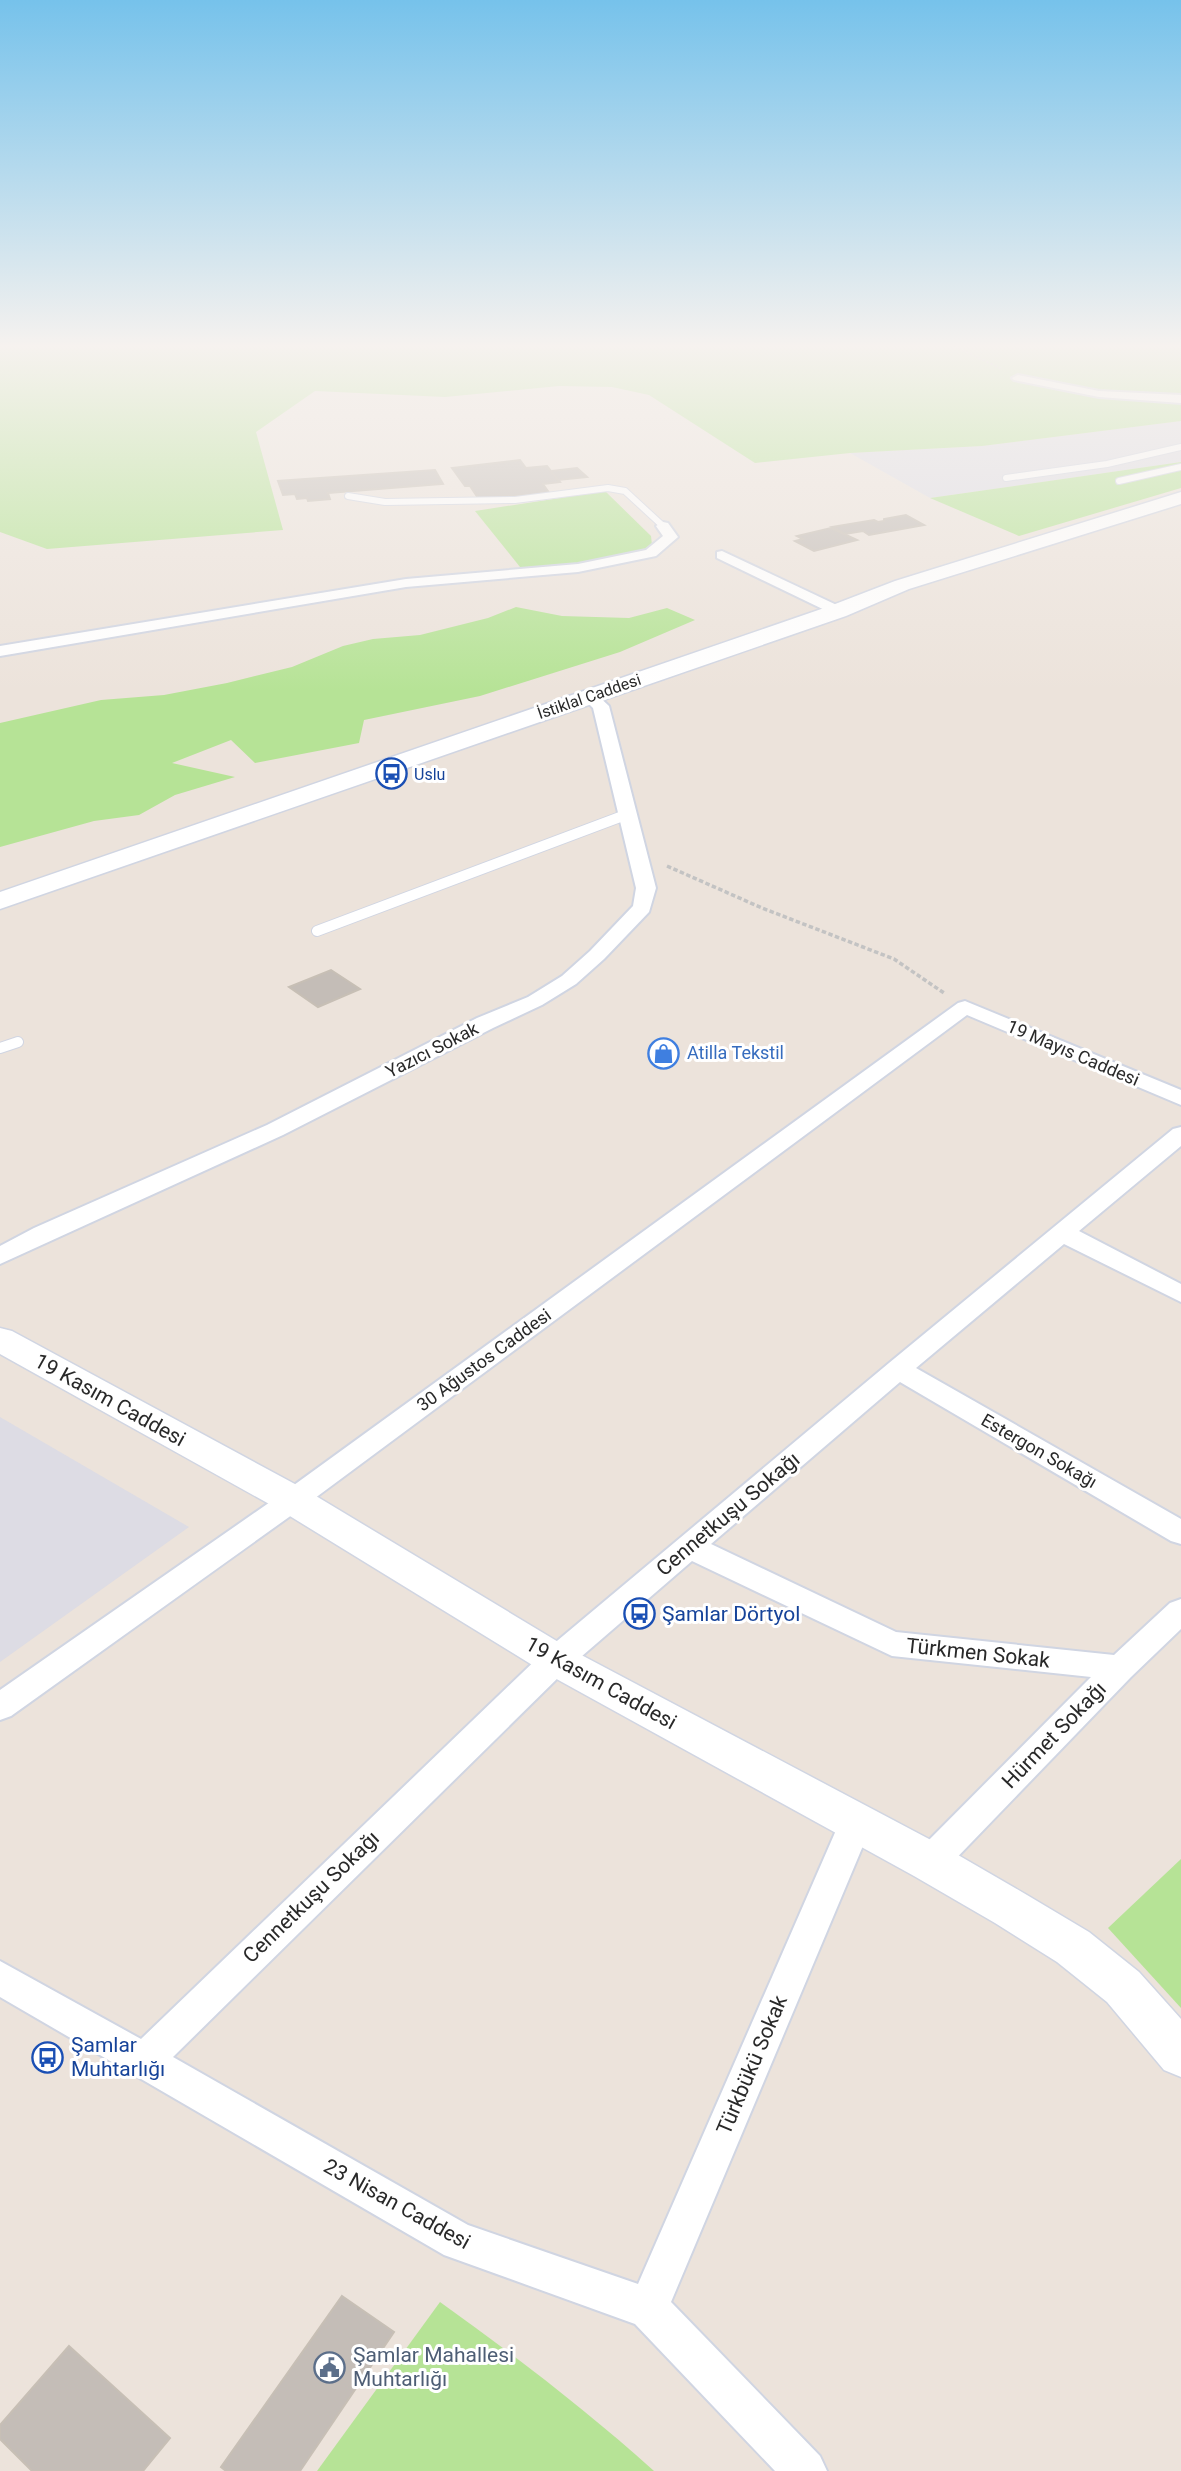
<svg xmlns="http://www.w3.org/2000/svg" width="1181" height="2471" font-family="Roboto,sans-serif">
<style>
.industrial{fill:#dddce4}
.green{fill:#b6e396}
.building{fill:#c4bdb7;stroke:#c7bfb5;stroke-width:2}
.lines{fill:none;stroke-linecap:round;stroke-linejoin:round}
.service-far1-casing{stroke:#d0d5e2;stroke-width:8}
.service-casing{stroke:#d0d5e2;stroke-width:12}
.minor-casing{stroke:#d0d5e2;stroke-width:4}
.tertiary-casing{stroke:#d0d5e2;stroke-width:3}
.secondary-casing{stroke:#d0d5e2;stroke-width:3}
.path-far1{stroke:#c3c3c3;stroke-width:2;stroke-dasharray:2.5 2;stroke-linecap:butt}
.path{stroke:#c3c3c3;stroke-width:3.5;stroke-dasharray:4.5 2.5;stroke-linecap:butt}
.service-far1{stroke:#fff;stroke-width:6}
.service{stroke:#fff;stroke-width:10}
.minor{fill:#fff;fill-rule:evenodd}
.tertiary{fill:#fff;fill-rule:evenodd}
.secondary{fill:#fff;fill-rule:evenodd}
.labels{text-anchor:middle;stroke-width:6;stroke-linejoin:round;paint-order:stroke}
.far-street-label{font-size:16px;fill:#292929;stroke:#fff}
.far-transit-label{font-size:16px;fill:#164399;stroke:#fff;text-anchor:start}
.street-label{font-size:18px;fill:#292929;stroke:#fff}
.shop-label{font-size:18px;fill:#366cbe;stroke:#fff;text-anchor:start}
.near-street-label{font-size:21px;fill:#292929;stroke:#fff}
.near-transit-label{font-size:21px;fill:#164399;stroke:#fff;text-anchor:start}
.near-service-label{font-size:21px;fill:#4e5e75;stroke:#fff;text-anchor:start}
</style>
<rect width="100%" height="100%" fill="#ece3db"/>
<!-- industrial -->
<g class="industrial">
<polygon points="1181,421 1181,462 930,498 850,453 982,446"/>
<polygon points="0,1417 189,1527 0,1662"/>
</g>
<!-- green -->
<g class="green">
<polygon points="0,346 1181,346 1181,421 982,446 850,453 755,463 649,395 612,387 559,386 445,397 315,391 256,432 283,530 47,549 0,532"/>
<polygon points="1181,462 1181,488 1019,536 930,498"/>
<polygon points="605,491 651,536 652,545 641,553 524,572 475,511"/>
<polygon points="516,607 562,616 629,618 667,608 695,620 620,652 480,696 364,720 359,743 255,763 231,740 172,763 235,777 175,795 139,815 94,821 0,847 0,723 101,700 164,695 227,683 292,667 343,646 373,639 420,635 488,618"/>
<polygon points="1181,1859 1181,2008 1108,1928"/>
<path d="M 440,2302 C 514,2355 586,2410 654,2471 L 317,2471 Z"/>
</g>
<!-- building -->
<g class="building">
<polygon points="520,460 526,468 547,466 560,482 543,484 550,494 478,498 470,486 465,486 452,468"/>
<polygon points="577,468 587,477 558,480 551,471"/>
<polygon points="435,470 443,484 328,493 330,499 308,501 307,498 297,499 295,494 283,495 278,481"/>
<polygon points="906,515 924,525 869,535 863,531 845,534 832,527 874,520 878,522 884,521 884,519"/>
<polygon points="831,528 857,540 814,551 795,541 803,539 797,536"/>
<polygon points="331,970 360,989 318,1007 289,987"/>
<polygon points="342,2296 394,2332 300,2471 226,2471 221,2467"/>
<polygon points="69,2346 170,2438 143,2471 32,2471 0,2439 0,2425"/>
</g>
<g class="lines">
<defs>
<g id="service-far1">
<polyline points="1006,478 1107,464 1181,447"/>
<polyline points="1119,481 1181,467"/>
<polyline points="348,496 385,502 515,500 608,488 625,491 663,526"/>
</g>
<g id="service">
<polyline points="317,931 628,814"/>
<polyline points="0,1048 18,1042"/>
</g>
<g id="minor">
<polygon points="1018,375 1099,391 1181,395 1181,403 1099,397 1014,380 1012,378"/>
<polygon points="663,522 668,523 678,537 656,556 578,572 406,587 0,656 0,646 406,579 578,564 646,550 663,536 656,526"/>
<polygon points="722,551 843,608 845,611 838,615 833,614 717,558 717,552"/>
<polygon points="589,691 595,693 609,706 656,888 649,912 604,959 576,984 542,1005 493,1028 283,1135 0,1264 0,1246 34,1228 267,1125 477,1018 528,997 562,976 590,951 633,906 636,888 593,708 581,696"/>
<polygon points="965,1001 1181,1090 1181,1105 967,1015 303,1507 11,1716 0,1720 0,1690 283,1493 958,1003"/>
<polygon points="1181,1127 1181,1146 1079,1231 1181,1284 1181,1302 1064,1244 916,1368 1181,1519 1181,1544 1171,1541 900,1382 711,1544 896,1632 1114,1655 1170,1603 1181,1599 1181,1629 1131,1677 942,1873 930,1877 918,1873 913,1862 918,1851 1091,1677 892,1656 692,1561 567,1669 173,2057 468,2225 638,2284 844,1812 856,1808 868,1812 873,1822 671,2302 820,2456 827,2471 775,2471 635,2324 444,2255 0,1997 0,1961 141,2039 545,1651 889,1363 1173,1129"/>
</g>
<polygon id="tertiary" points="0,1328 12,1331 306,1490 570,1649 946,1848 1027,1895 1089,1932 1139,1972 1181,2019 1181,2077 1164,2070 1107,2002 1057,1962 995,1923 914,1876 542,1671 280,1510 0,1354"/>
<polygon id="secondary" points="1181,492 1181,504 909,589 846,616 0,909 0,892 830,606 895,581"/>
</defs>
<!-- service-far1 casing -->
<use href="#service-far1" class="service-far1-casing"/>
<!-- service casing -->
<use href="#service" class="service-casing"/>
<!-- minor casing -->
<use href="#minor" class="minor-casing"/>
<!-- tertiary casing -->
<use href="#tertiary" class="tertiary-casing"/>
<!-- secondary casing -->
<use href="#secondary" class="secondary-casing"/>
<!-- path-far1 -->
<polyline class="path-far1" points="954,346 1002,369"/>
<!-- path -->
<polyline class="path" points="667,866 762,908 894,959 944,993"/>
<!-- service-far1 -->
<use href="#service-far1" class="service-far1"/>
<!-- service -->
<use href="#service" class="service"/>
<!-- minor -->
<use href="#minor" class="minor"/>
<!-- tertiary -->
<use href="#tertiary" class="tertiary"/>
<!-- secondary -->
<use href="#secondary" class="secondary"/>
</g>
<!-- sky -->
<linearGradient id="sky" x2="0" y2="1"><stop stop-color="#76c2eb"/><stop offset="0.5" stop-color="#f6f2ef"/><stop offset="1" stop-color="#f6f2ef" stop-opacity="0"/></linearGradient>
<rect width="1181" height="692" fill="url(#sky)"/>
<!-- icons -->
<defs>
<symbol id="bus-ring" viewBox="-11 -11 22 22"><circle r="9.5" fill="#fff" stroke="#1a4fb4" stroke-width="1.5"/><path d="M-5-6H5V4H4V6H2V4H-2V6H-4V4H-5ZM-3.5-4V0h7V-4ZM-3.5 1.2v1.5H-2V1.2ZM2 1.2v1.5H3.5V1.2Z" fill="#1a4fb4"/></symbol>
<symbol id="shop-ring" viewBox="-11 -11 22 22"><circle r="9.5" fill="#fff" stroke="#3f7fe0" stroke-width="1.5"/><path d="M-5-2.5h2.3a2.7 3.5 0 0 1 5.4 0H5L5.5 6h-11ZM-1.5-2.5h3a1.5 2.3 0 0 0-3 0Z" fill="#3f7fe0"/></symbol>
<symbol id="civic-ring" viewBox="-11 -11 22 22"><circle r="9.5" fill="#fff" stroke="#5c6f8a" stroke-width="1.5"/><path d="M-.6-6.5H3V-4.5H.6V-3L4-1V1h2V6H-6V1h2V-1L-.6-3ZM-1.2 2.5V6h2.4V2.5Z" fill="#5c6f8a"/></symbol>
</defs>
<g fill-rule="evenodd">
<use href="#bus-ring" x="374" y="756" width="35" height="35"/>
<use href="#shop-ring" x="646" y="1036" width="35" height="35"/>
<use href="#bus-ring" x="622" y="1596" width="35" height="35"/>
<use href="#bus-ring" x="30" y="2040" width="35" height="35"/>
<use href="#civic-ring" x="312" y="2350" width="35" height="35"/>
</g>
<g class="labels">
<!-- far-street labels -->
<g class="far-street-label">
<text transform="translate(589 696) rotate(-19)" y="6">İstiklal Caddesi</text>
</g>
<!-- far-transit labels -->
<g class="far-transit-label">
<text x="414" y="780">Uslu</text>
</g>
<!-- street labels -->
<g class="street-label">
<text transform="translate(432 1050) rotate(-27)" y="6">Yazıcı Sokak</text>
<text transform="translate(1073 1053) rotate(23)" y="6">19 Mayıs Caddesi</text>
<text transform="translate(484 1360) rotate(-36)" y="6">30 Ağustos Caddesi</text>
<text transform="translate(1039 1451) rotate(30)" y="6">Estergon Sokağı</text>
</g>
<!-- shop labels -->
<g class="shop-label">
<text x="687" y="1059">Atilla Tekstil</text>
</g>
<!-- near-street labels -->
<g class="near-street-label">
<text transform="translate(110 1400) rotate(29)" y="7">19 Kasım Caddesi</text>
<text transform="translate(728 1514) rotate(-40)" y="7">Cennetkuşu Sokağı</text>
<text transform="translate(978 1653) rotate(6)" y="7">Türkmen Sokak</text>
<text transform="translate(601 1683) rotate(29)" y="7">19 Kasım Caddesi</text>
<text transform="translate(1054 1735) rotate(-46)" y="7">Hürmet Sokağı</text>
<text transform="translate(311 1897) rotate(-44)" y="7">Cennetkuşu Sokağı</text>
<text transform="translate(752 2065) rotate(-67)" y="7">Türkbükü Sokak</text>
<text transform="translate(397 2204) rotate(29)" y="7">23 Nisan Caddesi</text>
</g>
<!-- near-transit labels -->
<g class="near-transit-label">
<text x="662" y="1621">Şamlar Dörtyol</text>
<text x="71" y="2052">Şamlar<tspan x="71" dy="24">Muhtarlığı</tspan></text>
</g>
<!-- near-service labels -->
<g class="near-service-label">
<text x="353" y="2362">Şamlar Mahallesi<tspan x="353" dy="24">Muhtarlığı</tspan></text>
</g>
</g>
</svg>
